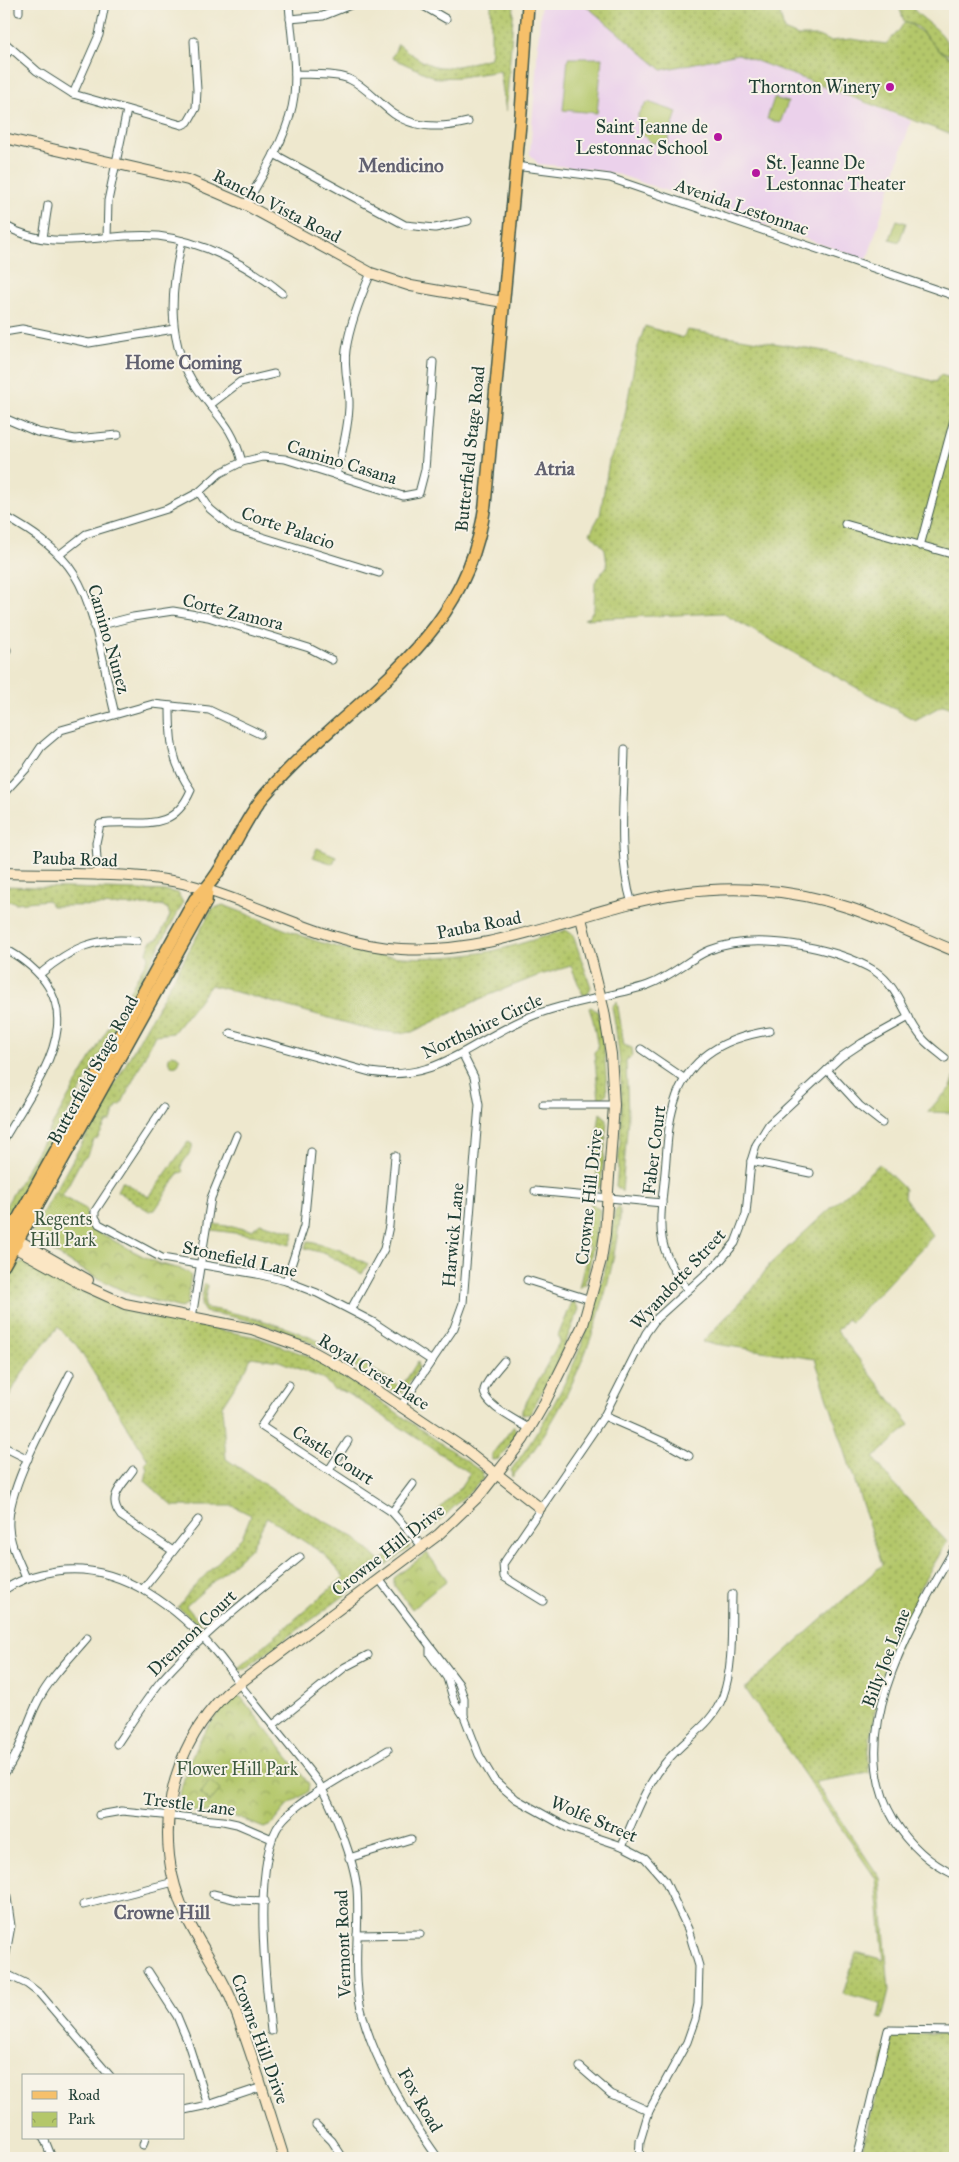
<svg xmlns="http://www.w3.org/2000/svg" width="959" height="2162" font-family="'IM FELL Great Primer',serif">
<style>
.built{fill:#ebd1eb}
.grass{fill:url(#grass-dots);stroke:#6a824f}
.park{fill:url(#park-crowns);stroke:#6a824f}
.pitch{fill:#b4c76a;stroke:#6a824f}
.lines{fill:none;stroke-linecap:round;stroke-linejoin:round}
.street-casing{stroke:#3e574b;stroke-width:9}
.secondary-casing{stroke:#3e574b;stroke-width:12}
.primary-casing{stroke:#3e574b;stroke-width:14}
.street{stroke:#fff;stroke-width:7}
.secondary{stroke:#fbe6c4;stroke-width:10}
.primary{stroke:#f6c06b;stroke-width:11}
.poi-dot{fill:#b5179e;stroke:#f7f3e8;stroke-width:2}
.labels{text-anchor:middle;stroke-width:4;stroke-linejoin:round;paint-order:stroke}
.poi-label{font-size:18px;fill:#1f3d34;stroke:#f7f3e8;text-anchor:end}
.street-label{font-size:18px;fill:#1f3d34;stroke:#f7f3e8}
.park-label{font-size:18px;fill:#3d593f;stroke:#f7f3e8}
.neighbourhood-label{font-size:19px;font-weight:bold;fill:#616170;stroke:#f7f3e8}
</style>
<defs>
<pattern id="grass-dots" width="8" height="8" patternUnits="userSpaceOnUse" patternTransform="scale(1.25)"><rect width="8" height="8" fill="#b4c76a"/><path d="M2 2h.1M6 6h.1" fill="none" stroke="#92a358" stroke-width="1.8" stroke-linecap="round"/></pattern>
<pattern id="park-crowns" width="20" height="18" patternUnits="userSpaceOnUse" patternTransform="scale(1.25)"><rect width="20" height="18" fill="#b4c76a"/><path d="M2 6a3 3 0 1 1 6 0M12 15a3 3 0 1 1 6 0" fill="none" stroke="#92a358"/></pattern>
</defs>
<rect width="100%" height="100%" fill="#f7f3e8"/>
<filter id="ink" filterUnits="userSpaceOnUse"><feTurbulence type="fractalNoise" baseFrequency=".02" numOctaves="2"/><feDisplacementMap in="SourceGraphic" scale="10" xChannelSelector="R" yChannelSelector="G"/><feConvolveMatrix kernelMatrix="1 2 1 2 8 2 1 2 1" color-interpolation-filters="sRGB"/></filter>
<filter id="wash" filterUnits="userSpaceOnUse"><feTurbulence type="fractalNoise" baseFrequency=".0096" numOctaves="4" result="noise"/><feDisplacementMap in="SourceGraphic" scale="20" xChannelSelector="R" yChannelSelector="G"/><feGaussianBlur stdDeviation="1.12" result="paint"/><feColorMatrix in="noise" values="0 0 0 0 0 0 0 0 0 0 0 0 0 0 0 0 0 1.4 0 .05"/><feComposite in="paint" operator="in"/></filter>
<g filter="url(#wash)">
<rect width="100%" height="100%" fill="#eee8ce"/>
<!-- built -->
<polygon class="built" points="541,4 584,4 662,70 738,54 911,121 867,260 620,175 592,169 538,164 530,154"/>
<!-- grass -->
<g class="grass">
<path d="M 491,4 L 514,4 L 506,111 L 500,71 L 460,77 L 436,78 L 392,58 L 398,44 C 438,76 444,69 491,58 Z"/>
<path d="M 584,4 L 770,4 L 770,7 L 778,6 L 784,30 L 798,36 L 818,36 L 830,41 L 851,39 L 886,44 C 893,36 899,33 904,22 C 927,30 932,50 955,60 L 955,136 L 738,54 L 662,70 Z"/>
<path d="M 905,4 L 910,4 C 922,24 948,28 950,55 L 938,50 L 918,27 L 904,21 L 900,10 Z"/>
<polygon points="645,326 683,338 687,330 825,351 936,382 940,375 955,379 955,709 943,705 915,720 722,613 584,619 589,617 594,608 595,582 607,566 605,549 590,533 600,515 609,461 622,431 637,350"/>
<polygon points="4,886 169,891 178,893 183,903 35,1173 9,1217 4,1219 4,1209 149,957 147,952 151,941 158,939 170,916 168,909 161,905 52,906 48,900 15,903 12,901 4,902"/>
<path d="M 223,905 C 251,915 279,928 308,938 C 365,959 427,962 486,952 C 511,948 540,937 566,930 L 573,935 L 591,987 L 588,994 L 583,995 L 571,966 L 537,976 L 482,998 L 412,1032 L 398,1033 L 372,1030 L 211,985 L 173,1033 L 155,1035 L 121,1105 L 117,1106 L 111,1121 L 106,1123 L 98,1138 L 94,1140 L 86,1157 L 82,1159 L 62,1196 L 85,1209 L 85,1218 L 90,1228 L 152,1261 L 182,1270 L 155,1265 L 112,1243 L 87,1235 L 83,1233 L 73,1215 L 59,1206 L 50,1217 L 55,1227 L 60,1251 L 118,1283 L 153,1296 L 156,1302 L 93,1276 L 37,1242 L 33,1231 L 212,909 Z"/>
<path d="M 617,1001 L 624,1045 L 632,1048 L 633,1056 L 626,1060 L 628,1117 L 622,1192 L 616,1186 C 623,1126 624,1068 612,1007 Z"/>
<polygon points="591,1007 598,1012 605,1057 607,1093 602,1099 599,1099 594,1052 598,1048 593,1020 589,1008"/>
<polygon points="600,1113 607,1119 606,1133 604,1135 606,1136 601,1185 596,1190 598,1155 595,1152"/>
<polygon points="188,1142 192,1144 192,1149 181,1166 183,1172 179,1173 155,1210 149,1211 117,1191 122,1181 149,1197"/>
<path d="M 879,1164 L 905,1189 L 904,1197 L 933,1236 L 851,1322 L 847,1319 L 837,1331 L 910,1425 L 874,1458 L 892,1482 L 947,1542 L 918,1591 L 923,1595 C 896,1651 865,1709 869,1773 L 815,1782 L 880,1878 L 889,1991 L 882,2019 L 878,2018 L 881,2004 L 843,1994 L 856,1952 L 884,1960 L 876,1879 L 745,1688 L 882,1565 L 815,1359 L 702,1342 L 752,1290 L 770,1264 Z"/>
<polygon points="591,1203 600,1210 587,1278 585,1280 586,1284 579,1288 589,1246 583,1242"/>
<path d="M 619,1206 C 622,1215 618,1232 616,1243 C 604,1320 565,1419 512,1477 L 511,1470 C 569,1393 604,1306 615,1210 Z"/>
<polygon points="260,1223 294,1232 290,1245 257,1236 212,1230 214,1224 252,1230"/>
<polygon points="307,1241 340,1250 368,1264 362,1274 326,1254 305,1248"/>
<polygon points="25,1261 99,1299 137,1314 256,1337 308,1356 366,1391 482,1472 483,1479 428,1532 421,1532 423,1526 461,1487 470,1473 368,1406 343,1391 333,1389 324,1379 279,1361 251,1357 247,1367 222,1406 226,1459 297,1506 355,1538 380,1561 410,1540 409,1548 245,1669 237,1669 344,1577 325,1555 267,1517 251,1548 186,1606 203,1626 201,1627 178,1607 190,1591 242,1537 251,1515 233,1506 173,1506 145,1481 147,1471 145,1462 148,1460 77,1346 58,1327 22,1373 7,1400 4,1398 4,1283 14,1264"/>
<path d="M 204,1284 L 207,1285 L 204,1307 L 206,1308 C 278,1319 340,1346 399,1386 L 406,1380 L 418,1361 L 419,1368 L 403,1392 L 396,1393 C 335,1350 280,1323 205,1312 L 201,1306 Z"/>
<polygon points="573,1300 579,1309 557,1364 530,1414 522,1415 522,1410 560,1341 558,1336"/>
<polygon points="514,1426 517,1435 499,1459 492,1460 492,1454"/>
<polygon points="890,2033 955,2034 955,2158 898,2158 862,2150"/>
</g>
<!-- park -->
<g class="park">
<polygon points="955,1076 955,1113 927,1112 951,1087"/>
<path d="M 54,1192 L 86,1209 L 87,1223 C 91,1230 152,1262 163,1265 C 174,1269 184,1266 191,1276 L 187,1304 L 181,1308 L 130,1294 L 93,1276 L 37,1242 L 32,1231 Z"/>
<polygon points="427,1553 447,1580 412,1609 394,1585 394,1578"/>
<path d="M 234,1696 L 241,1697 L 309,1784 L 308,1792 L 287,1806 L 271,1825 L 264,1828 L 233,1816 L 183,1810 L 178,1804 C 186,1761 202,1727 234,1696 Z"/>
</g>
<!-- pitch -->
<g class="pitch">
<polygon points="568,58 602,58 597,113 563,110"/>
<polygon points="774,98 788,102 780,123 767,119"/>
<polygon points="648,102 677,112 667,143 652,143 639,132 638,114"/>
<polygon points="897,220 906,223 899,242 890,239"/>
<polygon points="317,848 336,856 333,864 313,857"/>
<circle cx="174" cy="1060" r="5.5"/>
<polygon points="210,1781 220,1790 210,1802 200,1794"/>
</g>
</g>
<g filter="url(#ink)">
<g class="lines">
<defs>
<g id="street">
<polyline points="420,4 446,19"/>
<polyline points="19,12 19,4"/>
<polyline points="290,19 323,16 353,4"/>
<polyline points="4,42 37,71 73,94 182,125 188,122 196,108 197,90 194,41"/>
<polyline points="4,57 11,49"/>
<path d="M 295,74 C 311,75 333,73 349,79 C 367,87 378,103 394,114 C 416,129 443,128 468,122"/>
<polyline points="73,94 99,35 105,4"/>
<polyline points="274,154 405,225 435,228 468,221"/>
<polyline points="515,166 610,178 955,296"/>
<path d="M 246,205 C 264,171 289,136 294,96 C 297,65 291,34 289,4"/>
<path d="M 4,225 C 55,255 104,231 158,236 C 202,241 248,265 282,293"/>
<polyline points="43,238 48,205"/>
<polyline points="107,238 108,201 127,110"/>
<path d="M 182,241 C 170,291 166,344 197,388 C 217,417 232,424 242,462"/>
<polyline points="4,332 22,329 89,343 174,329"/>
<polyline points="210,405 240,382 274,374"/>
<polyline points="4,418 37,432 75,439 118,435"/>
<path d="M 336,475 C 342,453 348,430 349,407 C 350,388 343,370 346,350 C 350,323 360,298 371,273"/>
<polyline points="199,492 210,509 233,528 379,573"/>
<path d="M 4,516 C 30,530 58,548 74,574 C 97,610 104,672 115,714"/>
<polyline points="845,524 955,555"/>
<polyline points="920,546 955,416"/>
<polyline points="59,555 86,534 167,509 199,492 220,473 242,462 262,457 285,459 403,496 419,493 425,470 433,362"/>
<polyline points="94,627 133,617 173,611 208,617 309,648 332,660"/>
<polyline points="4,646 7,650"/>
<path d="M 625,749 C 624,801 617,853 632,904"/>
<polyline points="4,793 27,768 41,747 61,730 153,704 209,710 260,734"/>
<path d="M 98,876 L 96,843 L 100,824 C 137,818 171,837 191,790 C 171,762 170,740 170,706"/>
<path d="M 4,948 C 101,1002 45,1069 4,1139"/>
<path d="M 40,974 C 71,948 96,936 137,941"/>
<path d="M 230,1033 L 370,1072 C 437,1083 470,1042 527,1018 C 565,1002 608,998 648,985 C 671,977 688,959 710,950 C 754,932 835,946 875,971 C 900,988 904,1017 923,1039 C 929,1046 938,1052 945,1058"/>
<polyline points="641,1049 685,1079"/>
<polyline points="827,1070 860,1106 882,1123"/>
<polyline points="543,1105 614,1105"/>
<polyline points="163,1108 95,1211 95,1217 99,1224 162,1258 257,1274 286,1281 317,1293 373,1322 432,1361"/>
<polyline points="751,1161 810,1173"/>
<polyline points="535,1191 662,1203"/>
<polyline points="527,1280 591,1300"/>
<polyline points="286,1281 304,1226 311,1152"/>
<path d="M 688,1290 C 653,1247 660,1224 665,1172 C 667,1152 667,1131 672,1112 C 683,1060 721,1038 770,1031"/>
<polyline points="351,1309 384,1249 389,1226 395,1156"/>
<polyline points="192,1318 211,1198 237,1135"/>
<path d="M 504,1361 C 498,1368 486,1381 484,1390 C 483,1405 518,1421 530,1429"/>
<polyline points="289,1385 261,1426 392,1512 422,1546"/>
<polyline points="401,1406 454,1328 463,1303 479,1105 474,1077 462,1053"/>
<polyline points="604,1416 666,1443 689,1456"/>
<polyline points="4,1447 28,1459"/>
<path d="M 133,1470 C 122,1486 106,1497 121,1516 L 173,1551"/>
<polyline points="329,1470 348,1441"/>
<polyline points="392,1512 413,1484"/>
<path d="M 955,1548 C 912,1623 842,1735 894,1820 C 909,1844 929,1863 955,1875"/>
<path d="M 26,1578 C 19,1561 10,1545 9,1527 C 6,1488 52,1411 70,1374"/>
<polyline points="379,1579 459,1684 464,1698 464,1715"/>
<polyline points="143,1589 198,1520"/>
<path d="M 4,1590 C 20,1579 37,1574 56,1571 C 121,1561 180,1609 220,1657 C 228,1667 236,1679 244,1690 C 269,1721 294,1751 318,1782 C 333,1807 354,1859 357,1889 C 360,1925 353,1962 359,1999 C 369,2055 406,2113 438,2158"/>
<polyline points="543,1601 504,1577 503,1564 604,1416 646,1333 656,1319 720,1261 735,1243 746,1214 751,1161 756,1145 769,1124 841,1057 862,1043 909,1017"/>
<polyline points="430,1648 430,1654 447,1678 454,1701 464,1716 479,1755 494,1780 516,1799 568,1828 622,1846 645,1858 665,1881 688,1929 699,1966 698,2004 695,2019 687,2042 649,2111 640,2141 639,2158"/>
<polyline points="273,1725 345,1667 368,1655"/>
<path d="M 117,1744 C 131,1723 145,1701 161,1681 C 201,1634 253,1596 300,1557"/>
<path d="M 4,1774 C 21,1752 25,1726 38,1701 C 50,1678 70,1658 87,1638"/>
<polyline points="99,1815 122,1811 223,1821 237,1824 272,1839"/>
<path d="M 622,1846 C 635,1817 645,1786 666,1762 C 685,1738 712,1726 723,1696 C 734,1665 731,1627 732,1594"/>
<polyline points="349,1858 411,1839"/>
<polyline points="4,1876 11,1926 4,1964"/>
<polyline points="213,1894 238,1900 265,1901"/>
<polyline points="83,1905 174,1882"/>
<polyline points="357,1935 420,1934"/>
<polyline points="148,1971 177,2016 187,2040 208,2105"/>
<polyline points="4,1973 27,1984 40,1994 110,2076"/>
<path d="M 271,2031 C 266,1983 251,1861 281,1822 C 301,1797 359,1768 388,1750"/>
<polyline points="580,2067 611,2094 649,2111"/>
<polyline points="184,2110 208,2105 262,2087"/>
<polyline points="316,2125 332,2141 343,2158"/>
<polyline points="44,2138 52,2158"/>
<polyline points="143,2145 145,2138"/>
<polyline points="857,2158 888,2030 955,2031"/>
</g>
<g id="secondary">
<polyline points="4,138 188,180 246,205 371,273 411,286 503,302"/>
<path d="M 4,873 C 60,875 137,871 190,885 C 262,904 326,945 401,949 C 499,955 586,907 680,893 C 737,885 796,890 850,908 C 886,920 920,937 955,951"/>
<polyline points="11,1238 18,1240 88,1280"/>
<polyline points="11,1242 14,1247 85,1286 125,1304 252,1329 308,1349 348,1371 466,1450 540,1508"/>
<path d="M 284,2158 C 267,2105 252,2051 231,1999 C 219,1970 199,1944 186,1916 C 151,1840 168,1748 228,1692 L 438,1535 L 480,1495 L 523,1440 L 545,1402 L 583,1325 L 601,1260 L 605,1234 L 614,1105 L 611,1054 L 604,1011 L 581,918"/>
</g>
<g id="primary">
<path d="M 4,1244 L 195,899 C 225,874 238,827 264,796 C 348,697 466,649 485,505 L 521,113 L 528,4"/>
<polyline points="4,1265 206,902 207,890"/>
</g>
</defs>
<!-- street casing -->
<use href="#street" class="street-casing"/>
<!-- secondary casing -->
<use href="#secondary" class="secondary-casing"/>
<!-- primary casing -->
<use href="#primary" class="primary-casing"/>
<!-- street -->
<use href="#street" class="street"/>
<!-- secondary -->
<use href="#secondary" class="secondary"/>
<!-- primary -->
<use href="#primary" class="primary"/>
</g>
</g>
<!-- markers -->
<g class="poi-dot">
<circle cx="890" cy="87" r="5"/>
<circle cx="718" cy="137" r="5"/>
<circle cx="756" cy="173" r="5"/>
</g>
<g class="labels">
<!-- poi labels -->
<g class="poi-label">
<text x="880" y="93">Thornton Winery</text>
<text x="708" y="133">Saint Jeanne de<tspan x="708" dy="21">Lestonnac School</tspan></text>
<text x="766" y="169" text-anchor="start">St. Jeanne De<tspan x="766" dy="21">Lestonnac Theater</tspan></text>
</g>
<!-- street labels -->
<g class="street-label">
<text transform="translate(277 206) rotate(27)" y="6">Rancho Vista Road</text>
<text transform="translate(742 207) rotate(19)" y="6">Avenida Lestonnac</text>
<text transform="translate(470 449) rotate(-84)" y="6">Butterfield Stage Road</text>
<text transform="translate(342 462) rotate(17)" y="6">Camino Casana</text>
<text transform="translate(288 528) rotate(19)" y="6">Corte Palacio</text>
<text transform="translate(233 612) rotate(14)" y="6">Corte Zamora</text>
<text transform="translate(109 639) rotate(74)" y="6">Camino Nunez</text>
<text transform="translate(75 859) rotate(2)" y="6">Pauba Road</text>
<text transform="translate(479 925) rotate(-11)" y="6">Pauba Road</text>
<text transform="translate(482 1026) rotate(-25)" y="6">Northshire Circle</text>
<text transform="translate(93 1070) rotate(-61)" y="6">Butterfield Stage Road</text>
<text transform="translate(654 1150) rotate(-83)" y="6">Faber Court</text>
<text transform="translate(589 1197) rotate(-84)" y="6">Crowne Hill Drive</text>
<text transform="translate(453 1235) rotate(-85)" y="6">Harwick Lane</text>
<text transform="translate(240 1259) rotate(12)" y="6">Stonefield Lane</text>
<text transform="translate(678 1279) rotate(-47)" y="6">Wyandotte Street</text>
<text transform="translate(374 1372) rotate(32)" y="6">Royal Crest Place</text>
<text transform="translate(333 1455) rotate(33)" y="6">Castle Court</text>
<text transform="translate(388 1550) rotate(-38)" y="6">Crowne Hill Drive</text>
<text transform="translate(192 1633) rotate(-44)" y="6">Drennon Court</text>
<text transform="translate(886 1658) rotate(-69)" y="6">Billy Joe Lane</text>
<text transform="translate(189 1804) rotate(7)" y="6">Trestle Lane</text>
<text transform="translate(594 1819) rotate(23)" y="6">Wolfe Street</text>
<text transform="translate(343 1944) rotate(-92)" y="6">Vermont Road</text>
<text transform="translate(260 2039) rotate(70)" y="6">Crowne Hill Drive</text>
<text transform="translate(420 2100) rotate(60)" y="6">Fox Road</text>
</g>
<!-- park labels -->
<g class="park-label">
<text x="63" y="1225">Regents<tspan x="63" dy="21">Hill Park</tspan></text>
<text x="237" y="1775">Flower Hill Park</text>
</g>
<!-- neighbourhood labels -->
<g class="neighbourhood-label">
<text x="401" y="172">Mendicino</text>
<text x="183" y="369">Home Coming</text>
<text x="555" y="475">Atria</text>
<text x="162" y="1919">Crowne Hill</text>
</g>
</g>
<!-- margin -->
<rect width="959" height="2162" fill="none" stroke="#f7f3e8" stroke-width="20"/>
<!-- legend -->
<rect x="22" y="2074" width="162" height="65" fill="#f7f3e8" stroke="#a1aaa0"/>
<rect x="32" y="2091" width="25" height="8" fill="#f6c06b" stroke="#a1aaa0"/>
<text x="68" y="2100" font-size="15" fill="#1f3d34">Road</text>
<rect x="32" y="2112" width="25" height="15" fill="url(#park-crowns)" stroke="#a1aaa0"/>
<text x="68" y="2124" font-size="15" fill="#1f3d34">Park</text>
</svg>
